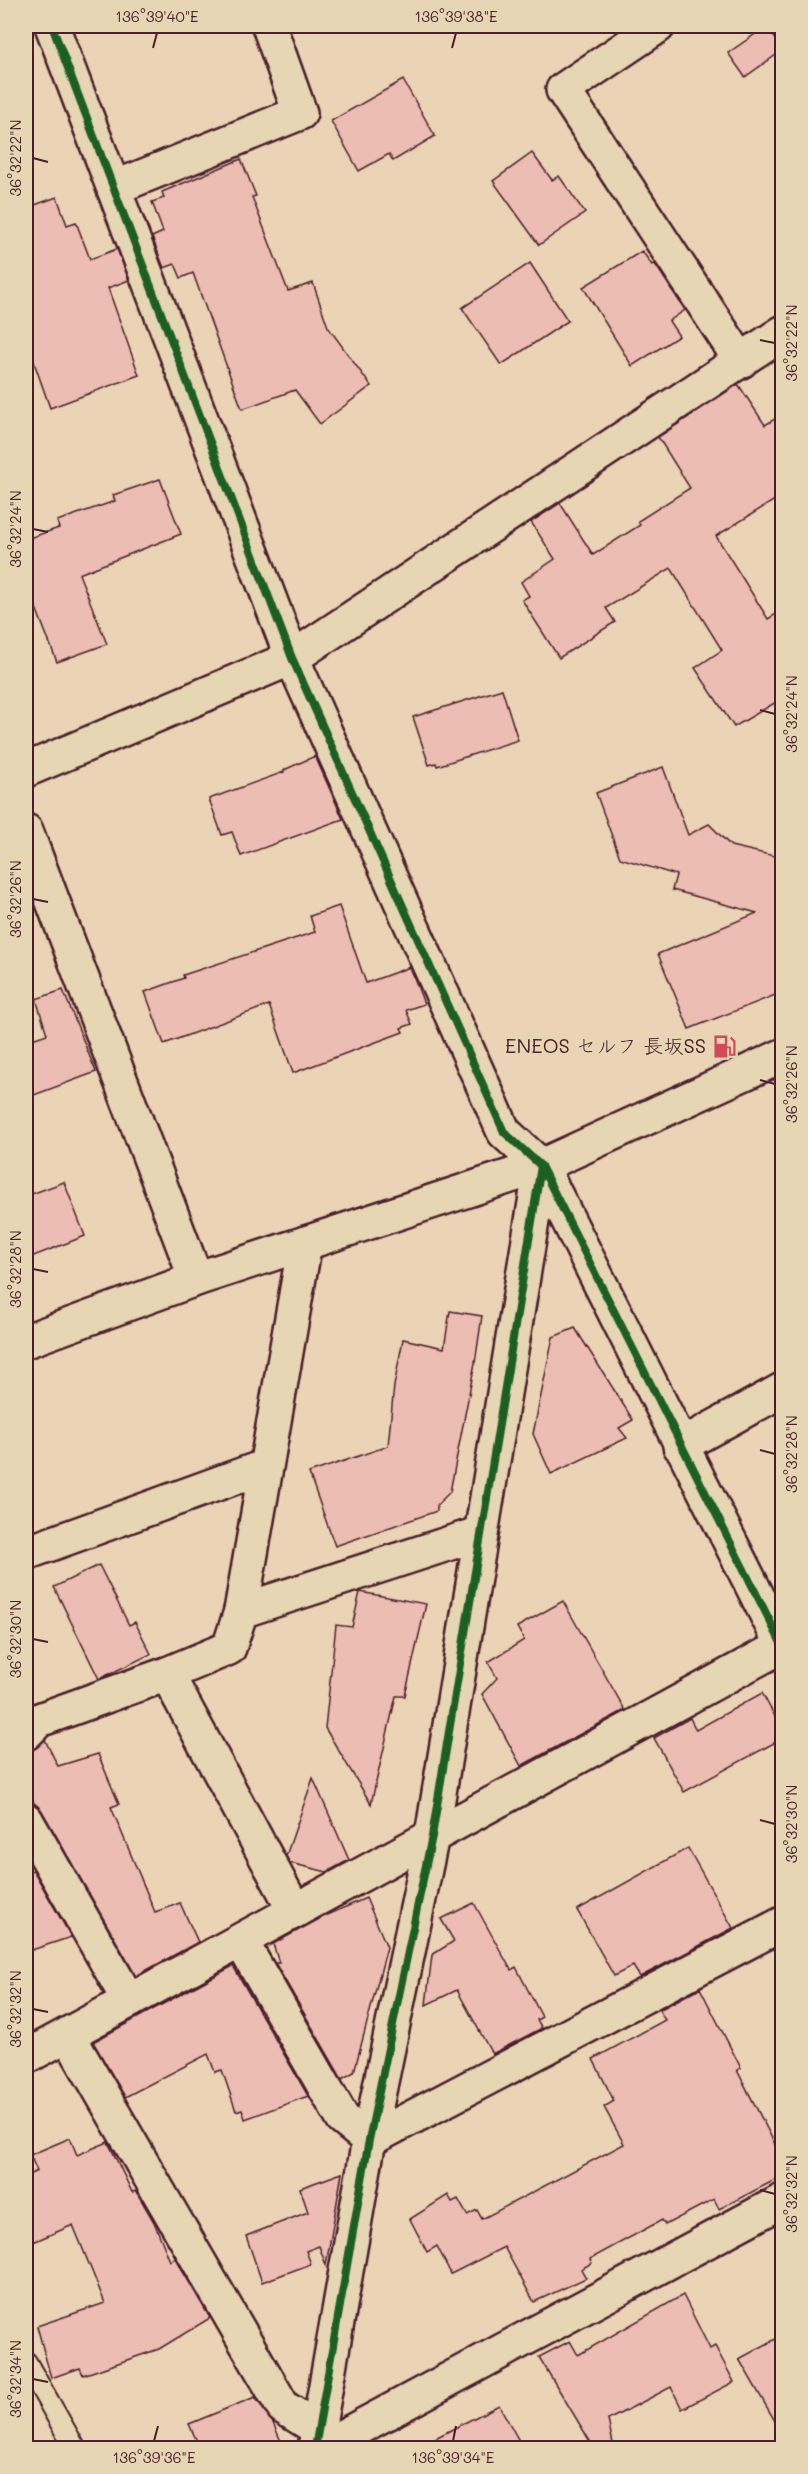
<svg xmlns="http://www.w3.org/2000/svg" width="808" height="2474" font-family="Mali,'Klee One',sans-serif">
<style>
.building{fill:#ecbdb3;stroke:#4a1f2b;stroke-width:1.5}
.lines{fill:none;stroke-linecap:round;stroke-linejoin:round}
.service-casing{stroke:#4a1f2b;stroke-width:24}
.minor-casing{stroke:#4a1f2b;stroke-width:38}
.tertiary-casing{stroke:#4a1f2b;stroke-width:38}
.service{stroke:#e7d6b3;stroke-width:20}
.minor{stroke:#e7d6b3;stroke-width:33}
.tertiary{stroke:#e7d6b3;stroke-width:33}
.cycleway-casing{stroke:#e7d6b3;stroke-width:11}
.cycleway{stroke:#1b5e20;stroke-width:8}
.ticks{fill:none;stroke:#4a1f2b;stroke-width:2}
.labels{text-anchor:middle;stroke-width:5;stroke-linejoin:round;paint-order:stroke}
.poi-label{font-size:20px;fill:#4a1f2b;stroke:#e7d6b3;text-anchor:end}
.neatline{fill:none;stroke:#4a1f2b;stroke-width:2}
.ticks-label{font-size:15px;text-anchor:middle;fill:#4a1f2b}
</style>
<rect width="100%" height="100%" fill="#ebd4b5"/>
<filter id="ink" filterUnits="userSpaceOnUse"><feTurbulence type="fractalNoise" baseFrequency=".0167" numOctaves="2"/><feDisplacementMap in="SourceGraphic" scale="12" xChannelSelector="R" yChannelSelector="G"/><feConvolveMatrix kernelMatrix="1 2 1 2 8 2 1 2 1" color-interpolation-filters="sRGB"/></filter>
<g filter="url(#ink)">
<!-- building -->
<g class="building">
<polygon points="767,26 783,50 745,77 728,53"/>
<polygon points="403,80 435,136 393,161 389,154 359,171 331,121"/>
<polygon points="532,153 552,180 559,176 585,213 539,245 493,181"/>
<polygon points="241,159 256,196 252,197 288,291 313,283 328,327 371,386 320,424 295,390 242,409 193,273 181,278 175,264 164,268 152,237 163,232 152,202 164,198 162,192"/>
<polygon points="57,197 67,225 76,222 90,259 117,249 129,280 108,288 139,375 50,408 26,339 26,208"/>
<polygon points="642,251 652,265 655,264 685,310 669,321 679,336 632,366 583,287"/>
<polygon points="530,263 568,321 501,365 462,308"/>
<polygon points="738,384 765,425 783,414 783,495 716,536 768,619 783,610 783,698 734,727 695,668 722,650 671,568 606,608 615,622 559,658 522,600 529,596 521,582 555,559 531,522 560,503 593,555 640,525 638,521 690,488 658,437"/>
<polygon points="160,479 181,534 79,574 107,644 57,662 26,582 26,539 59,528 57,521 115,501 113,495"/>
<polygon points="502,689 518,740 437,766 436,763 429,765 413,717"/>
<polygon points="315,756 343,819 241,856 232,832 222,835 209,799 284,772 284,770"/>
<polygon points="663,767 688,835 709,824 731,846 783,858 783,992 689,1029 658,954 757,913 672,890 676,875 620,858 596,793"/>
<polygon points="339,906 366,983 410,967 424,1004 406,1010 412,1024 401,1028 403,1032 293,1073 269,1005 164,1044 145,992 184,978 183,975 315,932 310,916"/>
<polygon points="63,990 96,1072 26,1098 26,1041 47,1034 36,999"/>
<polygon points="64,1182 85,1236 26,1259 26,1196"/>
<polygon points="450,1311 482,1316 475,1363 450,1492 437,1505 437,1511 335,1546 309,1473 388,1446 394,1386 403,1339 444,1348"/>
<polygon points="575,1328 633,1420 619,1428 627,1438 551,1474 533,1434 553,1337"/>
<polygon points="99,1565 129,1625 135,1622 151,1654 99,1679 54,1587"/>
<polygon points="360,1592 426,1604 405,1696 396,1696 371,1804 325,1728 336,1625 352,1627"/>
<polygon points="563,1601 625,1710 521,1766 482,1694 497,1678 488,1662 524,1640 517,1627"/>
<polygon points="762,1693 783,1731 783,1738 684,1792 654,1738 690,1718 696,1730"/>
<polygon points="45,1740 58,1766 98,1754 119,1804 111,1807 155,1912 180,1903 198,1942 136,1976 42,1811 34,1803 26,1784 26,1751 31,1751"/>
<polygon points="313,1778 349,1860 327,1872 290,1863 286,1856"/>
<polygon points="688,1848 733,1928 640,1977 633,1966 614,1976 577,1910"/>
<polygon points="33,1870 71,1937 26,1952 26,1873"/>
<polygon points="366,1898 387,1947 354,2072 342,2079 275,1963 279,1963 273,1944 323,1917"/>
<polygon points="474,1903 511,1970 516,1967 542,2017 537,2020 542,2028 492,2054 457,1990 426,2005 432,1955 454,1941 441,1919"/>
<polygon points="233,1966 308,2096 245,2119 242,2109 236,2111 222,2070 215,2072 208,2054 125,2097 93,2042"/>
<polygon points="700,1988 741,2068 737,2070 783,2160 783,2176 719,2209 714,2199 665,2225 662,2220 590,2259 592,2263 581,2269 586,2278 534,2302 504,2247 451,2274 437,2246 427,2252 410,2219 448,2195 452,2202 458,2199 467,2215 477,2210 482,2219 624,2144 604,2107 614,2101 593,2059 665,2020 659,2010"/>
<polygon points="70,2138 77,2155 108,2142 132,2192 136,2191 154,2222 170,2261 175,2258 210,2318 159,2349 83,2375 80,2368 51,2378 37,2326 105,2303 73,2225 26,2245 26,2176 37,2171 30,2155"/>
<polygon points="342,2173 326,2265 319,2246 306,2251 311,2264 262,2282 246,2236 308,2212 300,2188"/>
<polygon points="683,2295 710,2349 715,2346 734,2382 682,2409 671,2387 608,2420 614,2448 594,2448 539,2357 570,2341 578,2355"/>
<polygon points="783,2335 783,2435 739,2359"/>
<polygon points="255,2397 273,2423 284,2448 200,2448 189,2424"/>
<polygon points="499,2405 523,2448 416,2448"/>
</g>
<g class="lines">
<defs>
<polyline id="service" points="26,2362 75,2448"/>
<g id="minor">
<polyline points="52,26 292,658 504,1132 541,1166 432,1836 369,2140 315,2448"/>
<polyline points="658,26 563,90 741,361"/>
<polyline points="114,188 300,113 269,26"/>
<polyline points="26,770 292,658 782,333"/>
<polyline points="26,831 196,1279"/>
<polyline points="305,1243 241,1611 481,1533"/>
<polyline points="680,1446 782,1390"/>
<polyline points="26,1553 266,1466"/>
<polyline points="241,1611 229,1648 167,1674 295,1911"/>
<polyline points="26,1733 39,1720 167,1674"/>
<polyline points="26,1820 129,2001"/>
<polyline points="241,1941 343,2119 369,2140 782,1924"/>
<polyline points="68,2035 283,2407 318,2429"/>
<polyline points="26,2057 782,1646"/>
<polyline points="321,2448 782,2201"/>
</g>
<g id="tertiary">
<polyline points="541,1166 782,1645"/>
<polyline points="26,1341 196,1279 541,1166 782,1056"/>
</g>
</defs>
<!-- service casing -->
<use href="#service" class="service-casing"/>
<!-- minor casing -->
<use href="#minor" class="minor-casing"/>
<!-- tertiary casing -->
<use href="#tertiary" class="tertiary-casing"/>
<!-- service -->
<use href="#service" class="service"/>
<!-- minor -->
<use href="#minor" class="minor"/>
<!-- tertiary -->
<use href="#tertiary" class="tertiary"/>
<defs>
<g id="cycleway">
<polyline points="52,26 292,658 504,1132 541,1166 782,1645"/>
<polyline points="315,2448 369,2140 432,1836 541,1166"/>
</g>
</defs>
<!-- cycleway casing -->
<use href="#cycleway" class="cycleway-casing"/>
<!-- cycleway -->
<use href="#cycleway" class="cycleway"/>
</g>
</g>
<!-- ticks -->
<path class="ticks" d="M 153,48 L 157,33M 452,48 L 456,33M 33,158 L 48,162M 760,340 L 775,343M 33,529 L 48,532M 760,710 L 775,714M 33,899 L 48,902M 760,1080 L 775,1084M 33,1269 L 48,1272M 760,1450 L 775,1454M 33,1639 L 48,1642M 760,1820 L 775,1824M 33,2009 L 48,2012M 760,2190 L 775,2194M 33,2379 L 48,2382M 154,2441 L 158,2426M 453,2441 L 456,2426"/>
<!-- icons -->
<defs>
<symbol id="fuel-bare" viewBox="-9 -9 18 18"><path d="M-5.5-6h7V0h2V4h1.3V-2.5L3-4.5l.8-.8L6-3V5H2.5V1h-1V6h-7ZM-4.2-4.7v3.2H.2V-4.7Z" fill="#d1495b" stroke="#e7d6b3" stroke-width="2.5" paint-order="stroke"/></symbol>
</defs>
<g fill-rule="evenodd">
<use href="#fuel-bare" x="708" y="1030" width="33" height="33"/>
</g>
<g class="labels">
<!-- poi labels -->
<g class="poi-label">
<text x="706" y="1053">ENEOS セルフ 長坂SS</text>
</g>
</g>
<!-- margin -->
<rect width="808" height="2474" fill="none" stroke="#e7d6b3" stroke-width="66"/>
<rect x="33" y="33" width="742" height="2408" class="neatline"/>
<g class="ticks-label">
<text x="157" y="22">136°39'40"E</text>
<text x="456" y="22">136°39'38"E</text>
<text transform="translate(16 158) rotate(-90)" y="5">36°32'22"N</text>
<text transform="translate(792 343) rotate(-90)" y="5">36°32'22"N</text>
<text transform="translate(16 529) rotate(-90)" y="5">36°32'24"N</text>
<text transform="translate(792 714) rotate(-90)" y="5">36°32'24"N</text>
<text transform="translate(16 899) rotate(-90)" y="5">36°32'26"N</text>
<text transform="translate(792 1084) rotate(-90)" y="5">36°32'26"N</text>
<text transform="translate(16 1269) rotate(-90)" y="5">36°32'28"N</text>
<text transform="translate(792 1454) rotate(-90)" y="5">36°32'28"N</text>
<text transform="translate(16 1639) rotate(-90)" y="5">36°32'30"N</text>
<text transform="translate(792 1824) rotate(-90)" y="5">36°32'30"N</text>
<text transform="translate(16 2009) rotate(-90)" y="5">36°32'32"N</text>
<text transform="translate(792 2194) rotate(-90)" y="5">36°32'32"N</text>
<text transform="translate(16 2379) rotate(-90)" y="5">36°32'34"N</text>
<text x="154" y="2463">136°39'36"E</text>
<text x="453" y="2463">136°39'34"E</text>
</g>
</svg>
